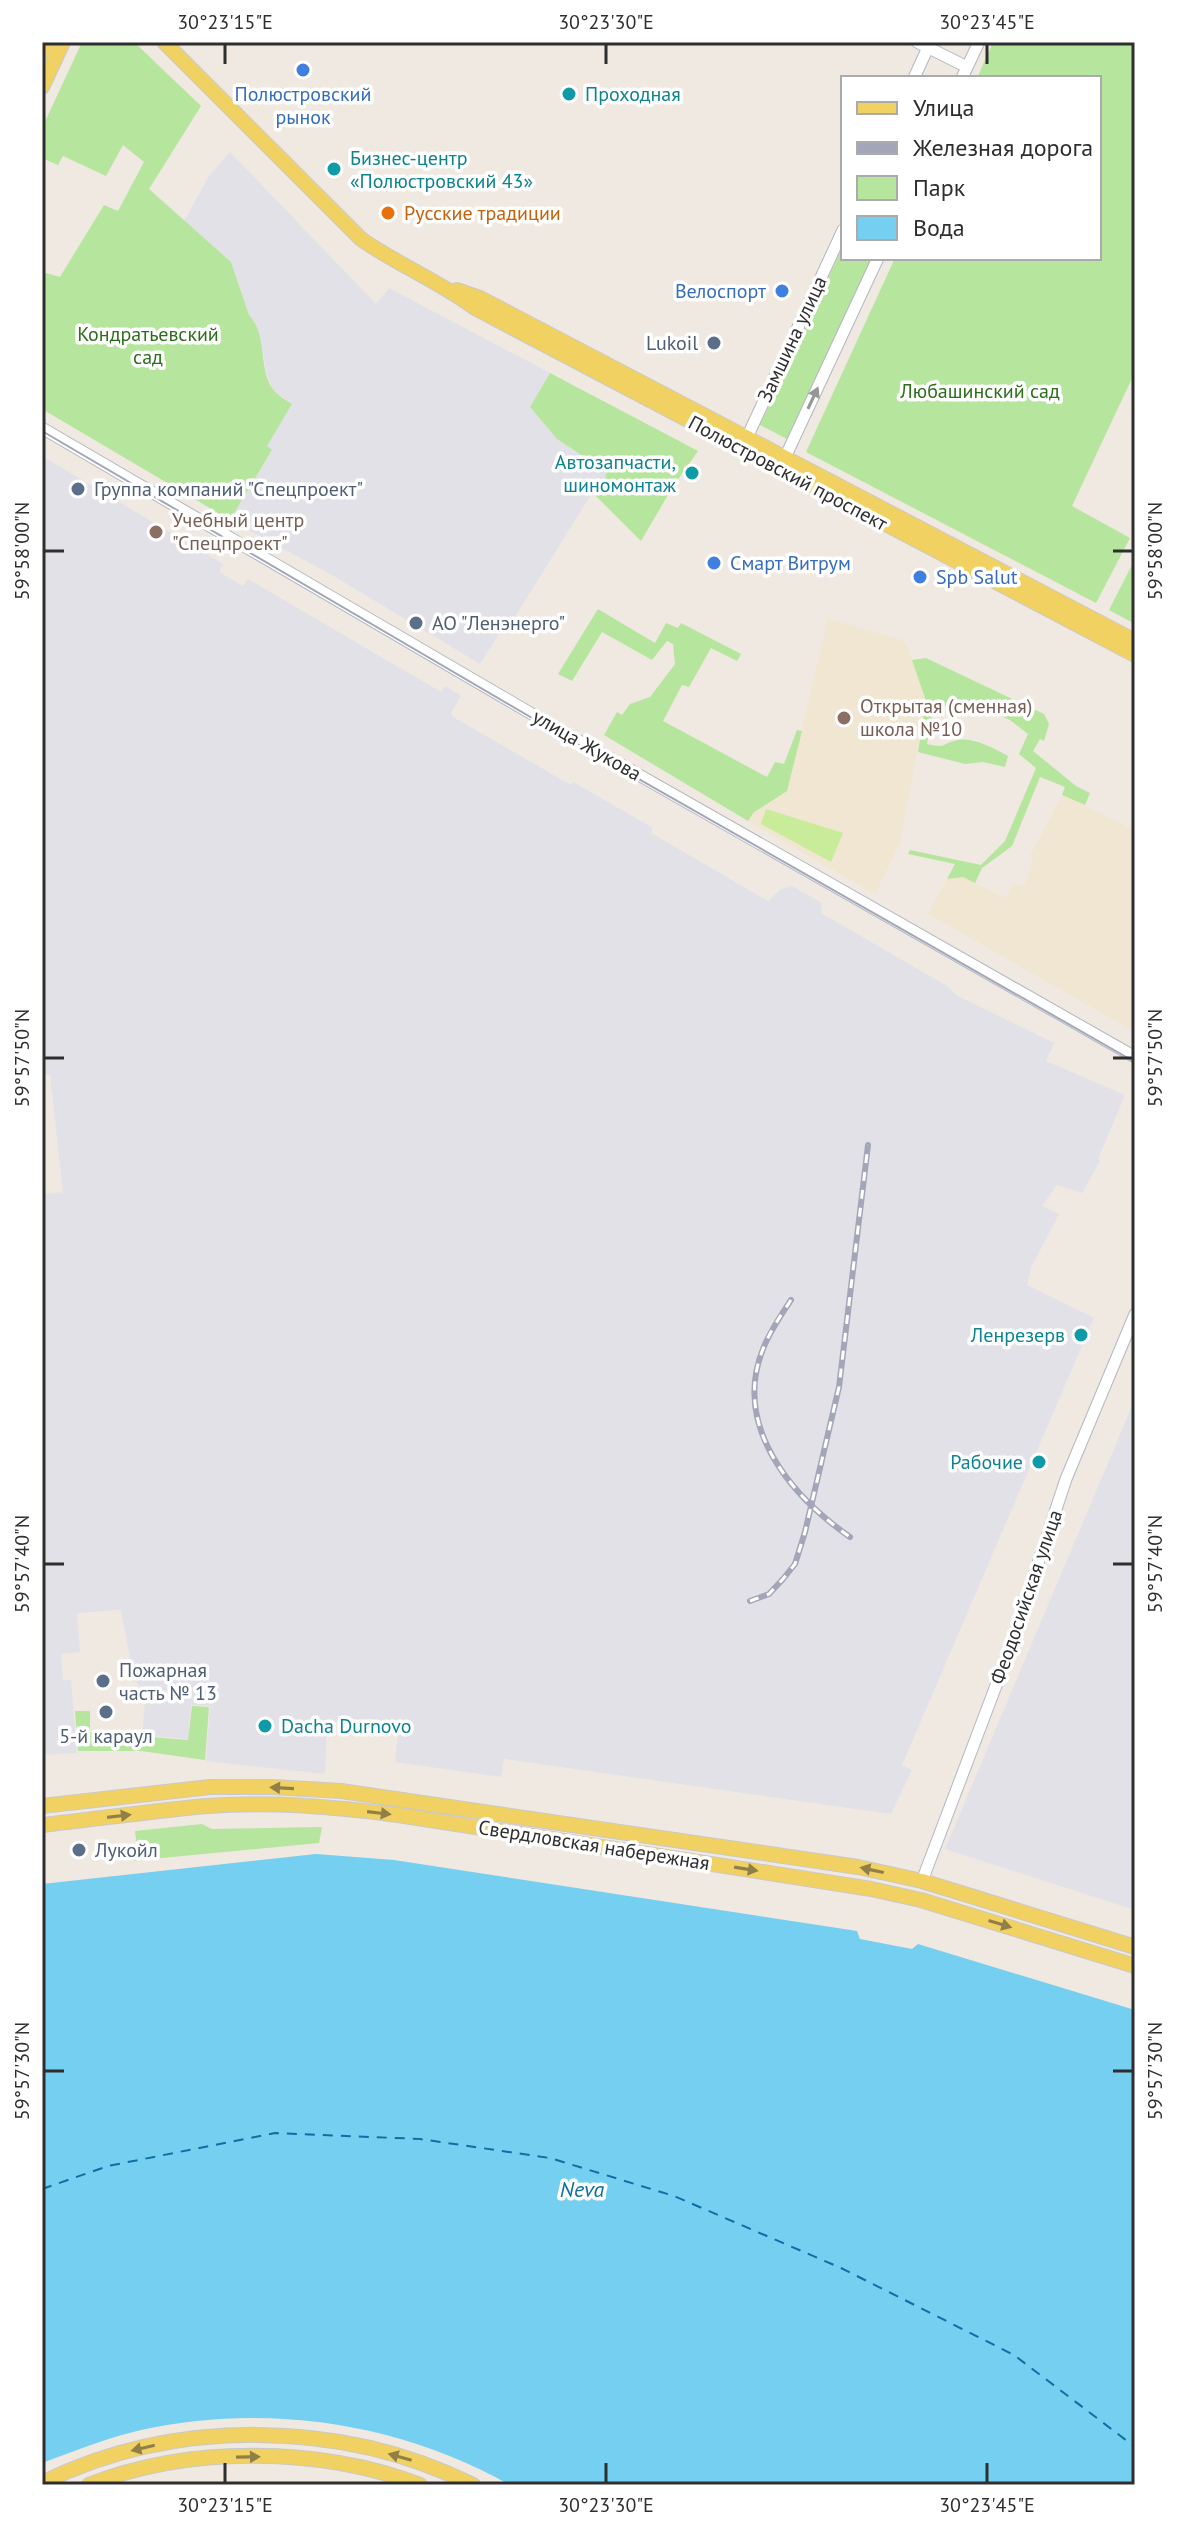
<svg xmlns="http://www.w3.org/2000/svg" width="1177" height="2527" font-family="'PT Sans',sans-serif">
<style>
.industrial{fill:#e3e1e8}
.education{fill:#f0e6d1}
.green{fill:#b6e59e}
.pitch{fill:#c9ec9a}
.water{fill:#75cff0}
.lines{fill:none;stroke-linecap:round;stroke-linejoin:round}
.ferry{stroke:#0d6fa3;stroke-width:2;stroke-dasharray:10 8;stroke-linecap:butt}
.minor-casing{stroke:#b4b7c1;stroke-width:13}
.major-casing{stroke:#c9c9c9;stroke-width:16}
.minor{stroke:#fff;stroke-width:11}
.major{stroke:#f2d163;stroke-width:14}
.tram{stroke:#a3a6b8;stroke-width:2}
.rail-casing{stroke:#a3a6b8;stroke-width:6}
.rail{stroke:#fff;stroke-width:3;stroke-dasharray:9;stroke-linecap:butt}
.oneway{fill:#969696}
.oneway2{fill:#908048}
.ticks{fill:none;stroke:#2e2e2e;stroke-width:3}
.shop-dot{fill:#3f7fe0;stroke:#fff;stroke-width:3}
.culture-dot{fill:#0f9aa8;stroke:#fff;stroke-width:3}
.food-dot{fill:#e8710a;stroke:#fff;stroke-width:3}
.service-dot{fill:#5c6f8a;stroke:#fff;stroke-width:3}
.education-dot{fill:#8d6e63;stroke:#fff;stroke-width:3}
.labels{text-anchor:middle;stroke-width:7;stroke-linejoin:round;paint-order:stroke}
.shop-label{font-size:20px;fill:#366cbe;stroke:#fff;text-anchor:start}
.culture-label{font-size:20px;fill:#0d838f;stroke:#fff;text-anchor:start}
.food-label{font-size:20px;fill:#c56008;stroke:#fff;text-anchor:start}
.park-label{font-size:20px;fill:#2c6e1b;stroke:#fff}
.street-label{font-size:20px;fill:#2e2e2e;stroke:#fff}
.service-label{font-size:20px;fill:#4e5e75;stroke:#fff;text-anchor:start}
.education-label{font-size:20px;fill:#785e54;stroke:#fff;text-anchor:start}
.water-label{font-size:22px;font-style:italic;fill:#0d6fa3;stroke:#fff}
.neatline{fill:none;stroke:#2e2e2e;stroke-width:3}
.ticks-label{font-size:20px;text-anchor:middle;fill:#2e2e2e}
</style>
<rect width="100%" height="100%" fill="#efe9e1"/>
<!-- industrial -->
<g class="industrial">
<polygon points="230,152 376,304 389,288 550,373 530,407 557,439 607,472 603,484 592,493 513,620 509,618 480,664 332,575 230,520 272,451 266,447 292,404 273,390 266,372 261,339 255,322 249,316 231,262 184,221 209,176"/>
<polygon points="42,456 223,564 219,572 243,586 248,579 441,692 445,686 461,696 451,713 453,717 571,785 573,782 653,828 651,833 768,901 781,889 792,886 822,903 821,913 947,986 956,995 1054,1043 1046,1061 1125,1095 1098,1159 1100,1161 1082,1193 1057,1185 1042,1206 1059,1214 1031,1268 1027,1285 1094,1318 902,1765 912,1770 891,1814 504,1759 501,1777 395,1762 399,1726 356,1725 356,1722 327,1722 325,1774 206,1761 210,1706 191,1705 188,1739 142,1735 146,1691 134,1681 121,1610 77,1613 80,1652 61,1654 63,1680 71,1680 77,1753 42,1755 42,1194 63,1192 50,1075 42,1075"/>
<polygon points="1135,1399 1135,1910 945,1849"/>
</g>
<!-- education -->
<g class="education">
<polygon points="828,619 905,641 926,701 900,843 875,894 748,821 754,812 787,790"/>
<polygon points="1062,795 1135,830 1135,1032 928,914 947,879 963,877 1005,898 1009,894 1012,884 1024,887 1033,859 1030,856"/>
</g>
<!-- green -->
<g class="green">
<path d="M 82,42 L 134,42 L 201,106 L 149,189 L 231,262 L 249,315 C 268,335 258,366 272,388 C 277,395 286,400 292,404 L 267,446 L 272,450 L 230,520 L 42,409 L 42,272 L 60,277 L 104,205 L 118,211 L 144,162 L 123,145 L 106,176 L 63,156 L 58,165 L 42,158 L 42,128 Z"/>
<polygon points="993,42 1135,42 1135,372 1072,506 1130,538 1096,603 806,452 895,258 1099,258 1099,78 977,78"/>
<polygon points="843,246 843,258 872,258 787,439 760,425"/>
<polygon points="550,373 698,451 672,488 641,541 594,494 603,484 607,472 557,439 530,407"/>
<polygon points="1135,559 1135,624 1109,610"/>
<polygon points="598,609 655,643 666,623 678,628 681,623 741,654 737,661 711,648 689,687 682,685 663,721 767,777 775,762 784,764 797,730 802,731 787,791 754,812 748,821 604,735 617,712 622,715 630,704 650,697 675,664 673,644 667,641 652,660 602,632 572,681 558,674"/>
<path d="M 926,658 L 1044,714 L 1049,724 L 1044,741 L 1040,739 L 1033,751 L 1076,786 L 1090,793 L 1085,805 L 1062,795 L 1065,787 L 1040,777 L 1012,846 L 982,868 L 975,883 L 963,877 L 947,879 L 955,864 L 908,854 L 910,850 L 981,865 L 1005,841 L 1036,768 L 1019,754 L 1028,734 L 1010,720 L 967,700 L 947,703 L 941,712 L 933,711 L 927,744 C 948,749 942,743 958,740 C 974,737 995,749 1008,756 L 1005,767 L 983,762 L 965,764 L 918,752 L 926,701 L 912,660 Z"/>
<polygon points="192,1706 209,1707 205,1760 141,1751 78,1751 75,1711 90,1711 90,1732 188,1740"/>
<polygon points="202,1824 212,1829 322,1827 319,1843 130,1861 137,1847 135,1831"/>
</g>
<!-- pitch -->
<polygon class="pitch" points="766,809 843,833 831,862 761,824"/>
<!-- water -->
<path class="water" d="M 316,1854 L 394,1860 L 857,1931 L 860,1939 L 912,1949 L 918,1944 L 1135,2010 L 1135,2485 L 510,2485 C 399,2422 265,2403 141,2430 C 107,2438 74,2451 42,2463 L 42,1884 Z"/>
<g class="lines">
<!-- ferry -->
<polyline class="ferry" points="42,2189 108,2166 275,2133 420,2139 550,2158 674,2196 841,2268 1014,2355 1135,2447"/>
<defs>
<g id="minor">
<polyline points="917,42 967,67"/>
<polyline points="914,78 930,43"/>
<polyline points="962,78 979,42"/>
<polyline points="42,428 544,721 1135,1057"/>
<polyline points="744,444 843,230"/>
<polyline points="782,464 878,258"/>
<polyline points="922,1881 1008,1654 1066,1479 1135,1314"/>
</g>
<g id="major">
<path d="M 164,42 L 361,239 C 398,265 437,280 475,308 L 1135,655"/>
<polyline points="42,53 47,42"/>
<polyline points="42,87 63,42"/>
<polyline points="457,290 480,298 1135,641"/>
<polyline points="42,1806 210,1787 272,1787 341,1791 858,1867 922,1881 1135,1947"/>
<path d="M 42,1825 C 97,1819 152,1811 207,1806 C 271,1801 335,1807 398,1815 L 871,1889 L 921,1900 L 1135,1966"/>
<path d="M 42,2483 C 174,2418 341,2419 473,2485"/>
<path d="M 89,2485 C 189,2445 321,2447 420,2485"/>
</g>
</defs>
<!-- minor casing -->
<use href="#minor" class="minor-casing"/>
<!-- major casing -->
<use href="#major" class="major-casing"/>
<!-- minor -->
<use href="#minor" class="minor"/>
<!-- major -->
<use href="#major" class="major"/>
<!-- tram -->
<polyline class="tram" points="42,431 544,725 1135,1062"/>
<defs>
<g id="rail">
<path d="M 791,1300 C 781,1315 770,1331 763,1349 C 732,1426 791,1496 850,1537"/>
<polyline points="750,1601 769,1594 783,1579 795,1564 805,1532 839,1387 868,1145"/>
</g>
</defs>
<!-- rail casing -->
<use href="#rail" class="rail-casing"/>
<!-- rail -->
<use href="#rail" class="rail"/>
</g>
<!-- one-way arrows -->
<defs><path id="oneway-solid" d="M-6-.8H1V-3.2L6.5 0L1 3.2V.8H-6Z" transform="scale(2)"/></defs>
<use class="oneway" href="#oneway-solid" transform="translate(813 398) rotate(-65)"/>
<g class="oneway2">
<use href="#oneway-solid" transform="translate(282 1788) rotate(-177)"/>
<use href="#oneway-solid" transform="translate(379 1813) rotate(7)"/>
<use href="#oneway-solid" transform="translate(119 1816) rotate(-7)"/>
<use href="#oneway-solid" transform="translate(746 1869) rotate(9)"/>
<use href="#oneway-solid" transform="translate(872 1870) rotate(-168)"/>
<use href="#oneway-solid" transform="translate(1000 1924) rotate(17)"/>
<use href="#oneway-solid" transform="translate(143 2448) rotate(167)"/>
<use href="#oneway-solid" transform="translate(248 2457) rotate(-1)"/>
<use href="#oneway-solid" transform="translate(400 2457) rotate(-164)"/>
</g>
<!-- ticks -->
<path class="ticks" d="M 225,44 L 225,64M 606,44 L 606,64M 987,44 L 987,64M 44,551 L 64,551M 1113,551 L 1133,551M 44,1058 L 64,1058M 1113,1058 L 1133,1058M 44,1564 L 64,1564M 1113,1564 L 1133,1564M 44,2071 L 64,2071M 1113,2071 L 1133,2071M 225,2463 L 225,2483M 606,2463 L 606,2483M 987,2463 L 987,2483"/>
<!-- markers -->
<g class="shop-dot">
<circle cx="303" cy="70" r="8"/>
<circle cx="782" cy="291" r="8"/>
<circle cx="714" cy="563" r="8"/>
<circle cx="920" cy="577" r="8"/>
</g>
<g class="culture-dot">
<circle cx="569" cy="94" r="8"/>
<circle cx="334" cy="169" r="8"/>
<circle cx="692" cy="473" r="8"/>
<circle cx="1081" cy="1335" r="8"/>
<circle cx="1039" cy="1462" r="8"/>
<circle cx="265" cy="1726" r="8"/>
</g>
<circle class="food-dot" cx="388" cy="213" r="8"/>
<g class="service-dot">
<circle cx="714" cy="343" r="8"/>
<circle cx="78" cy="489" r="8"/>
<circle cx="416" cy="623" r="8"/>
<circle cx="103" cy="1681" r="8"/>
<circle cx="106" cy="1712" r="8"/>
<circle cx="79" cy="1850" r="8"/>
</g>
<g class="education-dot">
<circle cx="156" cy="532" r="8"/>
<circle cx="844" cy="718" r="8"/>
</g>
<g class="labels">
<!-- shop labels -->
<g class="shop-label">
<text x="303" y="101" text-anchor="middle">Полюстровский<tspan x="303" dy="23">рынок</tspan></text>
<text x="766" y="298" text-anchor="end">Велоспорт</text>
<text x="730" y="570">Смарт Витрум</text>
<text x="936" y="584">Spb Salut</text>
</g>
<!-- culture labels -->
<g class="culture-label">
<text x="585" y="101">Проходная</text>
<text x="350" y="165">Бизнес-центр<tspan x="350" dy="23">«Полюстровский 43»</tspan></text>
<text x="676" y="469" text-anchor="end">Автозапчасти,<tspan x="676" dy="23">шиномонтаж</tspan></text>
<text x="1065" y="1342" text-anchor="end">Ленрезерв</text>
<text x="1023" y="1469" text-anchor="end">Рабочие</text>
<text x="281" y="1733">Dacha Durnovo</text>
</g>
<!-- food labels -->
<g class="food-label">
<text x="404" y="220">Русские традиции</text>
</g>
<!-- park labels -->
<g class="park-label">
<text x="148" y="341">Кондратьевский<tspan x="148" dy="23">сад</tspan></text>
<text x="980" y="398">Любашинский сад</text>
</g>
<!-- street labels -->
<g class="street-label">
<text transform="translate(792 339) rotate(-65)" y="7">Замшина улица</text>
<text transform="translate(788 473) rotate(28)" y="7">Полюстровский проспект</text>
<text transform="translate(587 745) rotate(30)" y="7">улица Жукова</text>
<text transform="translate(1026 1597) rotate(-71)" y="7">Феодосийская улица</text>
<text transform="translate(594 1845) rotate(9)" y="7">Свердловская набережная</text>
</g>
<!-- service labels -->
<g class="service-label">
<text x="698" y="350" text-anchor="end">Lukoil</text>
<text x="94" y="496">Группа компаний "Спецпроект"</text>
<text x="432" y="630">АО "Ленэнерго"</text>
<text x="119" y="1677">Пожарная<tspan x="119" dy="23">часть № 13</tspan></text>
<text x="106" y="1743" text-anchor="middle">5-й караул</text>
<text x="95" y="1857">Лукойл</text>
</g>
<!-- education labels -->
<g class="education-label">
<text x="172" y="527">Учебный центр<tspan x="172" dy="23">"Спецпроект"</tspan></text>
<text x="860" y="713">Открытая (сменная)<tspan x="860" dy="23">школа №10</tspan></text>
</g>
<!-- water labels -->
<g class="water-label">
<text x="582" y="2197">Neva</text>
</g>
</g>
<!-- border -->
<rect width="1177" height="2527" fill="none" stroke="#ffffff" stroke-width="88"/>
<!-- legend -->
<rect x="841" y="76" width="260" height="184" fill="#ffffff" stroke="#ababab" stroke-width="2"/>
<rect x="857" y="102" width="40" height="12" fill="#f2d163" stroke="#ababab" stroke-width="2"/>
<text x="913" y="116" font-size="24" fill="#2e2e2e">Улица</text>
<rect x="857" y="142" width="40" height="12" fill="#a3a6b8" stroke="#ababab" stroke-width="2"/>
<text x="913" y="156" font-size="24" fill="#2e2e2e">Железная дорога</text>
<rect x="857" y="176" width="40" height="24" fill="#b6e59e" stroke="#ababab" stroke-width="2"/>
<text x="913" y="196" font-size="24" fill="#2e2e2e">Парк</text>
<rect x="857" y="216" width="40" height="24" fill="#75cff0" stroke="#ababab" stroke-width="2"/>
<text x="913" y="236" font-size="24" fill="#2e2e2e">Вода</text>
<rect x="44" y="44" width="1089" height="2439" class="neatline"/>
<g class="ticks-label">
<text x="225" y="29">30°23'15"E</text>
<text x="606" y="29">30°23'30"E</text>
<text x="987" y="29">30°23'45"E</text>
<text transform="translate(22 551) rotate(-90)" y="7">59°58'00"N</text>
<text transform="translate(1155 551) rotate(-90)" y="7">59°58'00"N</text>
<text transform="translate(22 1058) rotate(-90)" y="7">59°57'50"N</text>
<text transform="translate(1155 1058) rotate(-90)" y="7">59°57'50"N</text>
<text transform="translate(22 1564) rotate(-90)" y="7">59°57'40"N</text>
<text transform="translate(1155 1564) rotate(-90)" y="7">59°57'40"N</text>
<text transform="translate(22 2071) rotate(-90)" y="7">59°57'30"N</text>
<text transform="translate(1155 2071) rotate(-90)" y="7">59°57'30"N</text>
<text x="225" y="2512">30°23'15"E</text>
<text x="606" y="2512">30°23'30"E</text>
<text x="987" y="2512">30°23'45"E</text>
</g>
</svg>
